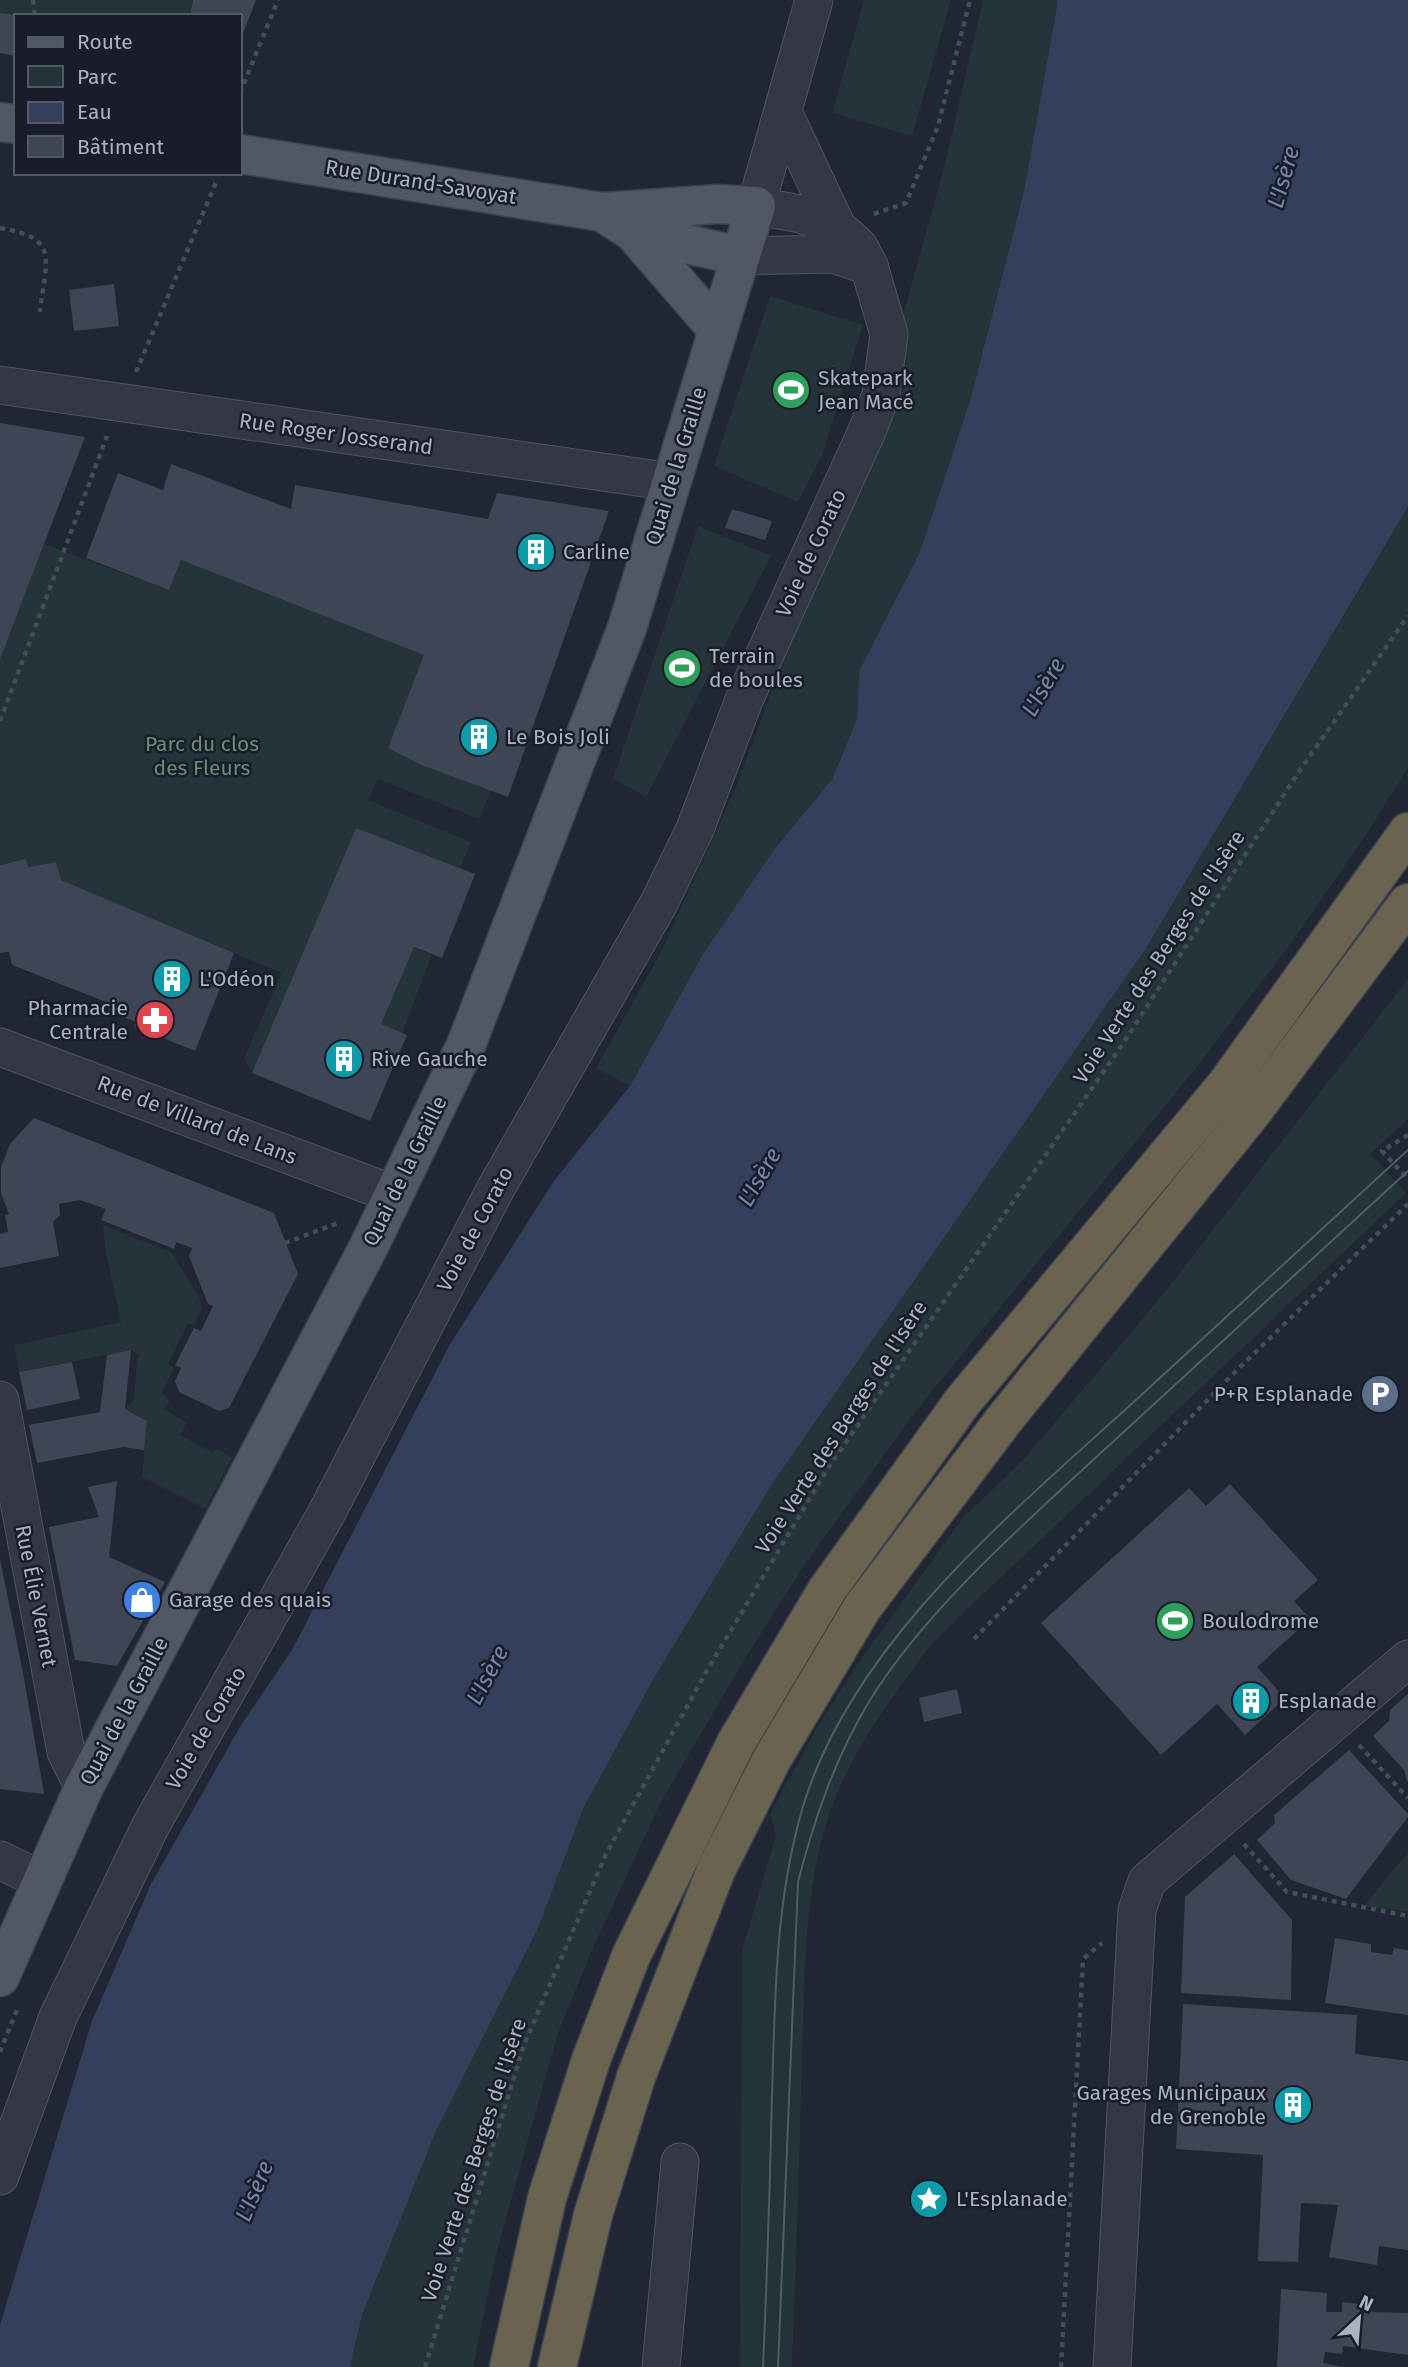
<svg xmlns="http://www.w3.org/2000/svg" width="1408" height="2367" font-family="'Fira Sans',sans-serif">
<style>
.green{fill:#243438}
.water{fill:#343f5b}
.building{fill:#3e4555}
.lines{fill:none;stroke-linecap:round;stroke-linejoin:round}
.minor-casing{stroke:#505563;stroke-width:39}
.major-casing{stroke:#3c414e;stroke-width:41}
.highway-casing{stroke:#3d424f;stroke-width:41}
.path{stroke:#415054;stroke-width:4.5;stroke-dasharray:5 5;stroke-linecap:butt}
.minor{stroke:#333844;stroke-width:37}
.major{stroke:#515765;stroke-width:38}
.highway{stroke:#6a6350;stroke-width:38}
.tram{stroke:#555b6b;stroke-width:2}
.labels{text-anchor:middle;stroke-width:5;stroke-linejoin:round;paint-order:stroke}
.street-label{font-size:21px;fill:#acb2c2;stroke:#181d29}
.poi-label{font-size:21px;fill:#acb2c2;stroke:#181d29;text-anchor:start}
.park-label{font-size:21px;fill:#669075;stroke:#181d29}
.water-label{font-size:23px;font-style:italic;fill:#7686aa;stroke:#181d29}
</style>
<rect width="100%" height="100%" fill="#202634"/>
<!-- green -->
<g class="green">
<polygon points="0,0 193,0 190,16 22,16 0,13"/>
<polygon points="864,0 951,0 912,136 832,113"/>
<polygon points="983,0 1058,0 1024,191 971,397 920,552 859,671 857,719 832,779 776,847 703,954 630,1086 596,1068 660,954 737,785 797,622 906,383 904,312 944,168"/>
<polygon points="770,296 863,325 822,455 798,502 714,466"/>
<polygon points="1408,508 1408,768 1364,838 1291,943 1196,1068 915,1412 803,1567 746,1657 662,1800 592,1950 558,2033 496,2254 473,2367 350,2367 362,2315 436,2131 539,1926 583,1809 654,1678 772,1484 1145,950"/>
<polygon points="698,526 771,556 646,797 613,779"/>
<polygon points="0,527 17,613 44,544 169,590 181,560 361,630 452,593 565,635 543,699 445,660 491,791 479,819 378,779 368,800 471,842 460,868 387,840 355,924 432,955 402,1033 282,1083 252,1073 244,1058 282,973 61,880 56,862 28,867 26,859 0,865"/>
<path d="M 1408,979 L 1408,1119 L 1370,1154 L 1406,1193 L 933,1642 C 893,1696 849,1753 828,1818 C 803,1895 805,1980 802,2060 C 799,2162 796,2265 792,2367 L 740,2367 L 742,1950 L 776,1836 L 770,1814 L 818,1726 L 858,1663 L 962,1519 L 1024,1459 L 1160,1298 Z"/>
<polygon points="103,1225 172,1253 199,1297 202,1308 194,1325 188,1323 168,1364 174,1368 161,1393 170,1400 164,1409 187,1423 180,1435 212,1452 217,1449 232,1458 206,1509 142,1477 147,1421 125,1409 134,1399 138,1355 131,1350 19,1372 14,1345 121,1322 105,1248"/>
<polygon points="1408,1852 1408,1912 1364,1906"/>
</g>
<!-- water -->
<polygon class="water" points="1058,0 1408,0 1408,507 1145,950 772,1484 654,1678 583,1809 539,1926 436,2131 362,2315 350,2367 0,2367 0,2325 92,2021 151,1884 241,1725 292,1650 450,1344 554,1181 630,1086 703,954 776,847 832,779 857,719 859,671 920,552 971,397 1024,191"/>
<!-- building -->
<g class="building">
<polygon points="193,0 256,0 240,41 240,16 190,16"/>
<polygon points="0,13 16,15 16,56 0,53"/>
<polygon points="114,284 119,326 74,331 69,290"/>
<polygon points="0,423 85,437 0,659"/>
<polygon points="171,464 291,509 295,485 488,519 497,493 609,511 508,797 419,764 388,748 424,655 181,560 169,590 86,558 118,473 163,490"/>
<polygon points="732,509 772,521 765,540 725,528"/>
<polygon points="356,828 475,874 442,958 414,947 381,1024 407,1035 370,1121 252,1073"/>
<polygon points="26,859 28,867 56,862 61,880 234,953 195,1051 134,1026 136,1022 108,1011 111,1004 12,965 9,952 0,953 0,865"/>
<polygon points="34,1118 274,1213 298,1274 229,1408 219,1411 179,1392 175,1381 181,1368 175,1365 194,1328 201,1331 213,1306 208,1304 189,1256 192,1248 176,1242 174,1249 101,1220 106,1209 80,1200 59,1204 60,1215 53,1222 59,1256 0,1268 0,1234 8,1232 5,1215 9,1214 1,1193 1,1167 10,1144"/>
<polygon points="131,1350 125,1409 147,1421 144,1450 123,1447 37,1463 29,1425 100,1412 107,1355"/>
<polygon points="72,1362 80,1399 27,1410 19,1372"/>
<polygon points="117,1481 109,1557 165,1582 117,1666 75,1660 49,1527 99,1517 88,1487"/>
<polygon points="1230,1484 1318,1580 1294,1601 1310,1619 1257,1667 1285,1698 1245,1735 1217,1704 1161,1755 1041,1623 1189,1488 1206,1506"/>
<polygon points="0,1559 23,1673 44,1794 0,1789"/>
<polygon points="957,1689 962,1713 924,1722 919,1698"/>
<polygon points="1408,1694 1408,1781 1407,1781 1404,1770 1373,1736 1389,1721 1390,1710"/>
<polygon points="1349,1750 1408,1814 1408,1817 1346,1899 1291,1880 1257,1840 1275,1823 1274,1815"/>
<polygon points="1234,1854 1292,1920 1291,2000 1181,1993 1185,1897"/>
<polygon points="1335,1938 1371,1944 1371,1952 1392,1955 1394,1948 1408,1950 1408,2015 1325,2003"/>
<polygon points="1183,2004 1357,2015 1355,2054 1408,2061 1408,2250 1379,2246 1377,2265 1329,2257 1338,2205 1301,2203 1298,2262 1258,2261 1263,2155 1176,2149"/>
<polygon points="1281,2289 1327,2293 1326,2312 1342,2312 1342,2302 1368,2305 1372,2312 1408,2313 1408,2355 1343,2346 1342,2354 1325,2352 1323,2363 1342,2367 1277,2367"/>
</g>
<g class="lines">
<defs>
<g id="minor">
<polyline points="783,112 837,227"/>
<polyline points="740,256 833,254 869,266"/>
<polyline points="0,385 672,482"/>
<polyline points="0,1047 393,1194"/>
<polyline points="0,1400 66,1752 84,1787"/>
<polyline points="0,1860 41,1880"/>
<polyline points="0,2176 58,2017 150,1827 326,1514 496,1188 659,903 695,829 744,700 867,431 881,395 889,334 869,266 859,247 837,227 801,214 756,206 814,0"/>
<polyline points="661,2367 680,2162"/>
<polyline points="1112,2367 1137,1910 1147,1881 1408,1659"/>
</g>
<g id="major">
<polyline points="0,122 16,124"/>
<polyline points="602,212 633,232 717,329"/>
<polyline points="633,232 740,256"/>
<polyline points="0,1977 84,1787 368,1248 466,1045 627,628 756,206 718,204 602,212 240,154"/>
</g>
<g id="highway">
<polyline points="509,2367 547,2198 591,2060 631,1956 736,1743 827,1590 963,1401 1226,1085 1408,832"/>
<polyline points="557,2367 593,2215 636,2077 716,1870 772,1759 862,1608 1003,1421 1253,1111 1408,903"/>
</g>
</defs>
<!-- minor casing -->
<use href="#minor" class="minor-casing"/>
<!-- major casing -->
<use href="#major" class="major-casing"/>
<!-- highway casing -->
<use href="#highway" class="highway-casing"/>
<!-- path -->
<g class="path">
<polyline points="33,0 35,16"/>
<polyline points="240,93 278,0"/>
<polyline points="874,214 906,203 938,126 970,0"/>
<path d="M 0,228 C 62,238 45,261 40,312"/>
<polyline points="136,372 217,180"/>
<polyline points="0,721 107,436"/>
<polyline points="1408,1135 1382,1151 1408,1179"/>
<polyline points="285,1243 341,1222"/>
<polyline points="974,1639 1233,1374 1408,1204"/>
<polyline points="1359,1745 1408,1798"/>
<polyline points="1244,1844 1287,1892 1408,1916"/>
<polyline points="0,2052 18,2007"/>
<polyline points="425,2367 524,2045 606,1854 706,1672 828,1468 1122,1045 1298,773 1408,616"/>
<polyline points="1061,2367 1083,1959 1102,1943"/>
</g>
<!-- minor -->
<use href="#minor" class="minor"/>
<!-- major -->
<use href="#major" class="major"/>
<!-- highway -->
<use href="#highway" class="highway"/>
<!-- tram -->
<g class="tram">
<path d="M 763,2367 C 767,2276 770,2186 772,2095 C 775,2002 775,1908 800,1817 C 845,1648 1012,1513 1137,1399 C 1227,1316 1317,1233 1408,1150"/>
<path d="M 778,2367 L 798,1882 C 814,1820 834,1761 867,1705 C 922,1613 1025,1523 1104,1450 C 1205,1357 1307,1264 1408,1171"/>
</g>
</g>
<!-- icons -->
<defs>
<symbol id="stadium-disc" viewBox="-11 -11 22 22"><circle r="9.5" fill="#2e9e5b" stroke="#181d29"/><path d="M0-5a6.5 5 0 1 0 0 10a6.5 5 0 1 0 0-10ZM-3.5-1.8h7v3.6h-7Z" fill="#fff"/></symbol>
<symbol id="building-disc" viewBox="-11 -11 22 22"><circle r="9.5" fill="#0f9aa8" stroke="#181d29"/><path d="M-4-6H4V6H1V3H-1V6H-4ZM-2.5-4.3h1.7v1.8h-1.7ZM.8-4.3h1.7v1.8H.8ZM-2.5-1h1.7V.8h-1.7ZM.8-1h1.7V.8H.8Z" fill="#fff"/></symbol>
<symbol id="pharmacy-disc" viewBox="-11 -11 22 22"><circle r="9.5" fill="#e0444e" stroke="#181d29"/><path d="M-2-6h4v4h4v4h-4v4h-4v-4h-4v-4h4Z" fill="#fff"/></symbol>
<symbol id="parking-disc" viewBox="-11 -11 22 22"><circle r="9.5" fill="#5c6f8a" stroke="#181d29"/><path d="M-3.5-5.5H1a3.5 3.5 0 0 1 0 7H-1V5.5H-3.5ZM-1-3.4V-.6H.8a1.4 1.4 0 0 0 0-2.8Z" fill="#fff"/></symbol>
<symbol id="shop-disc" viewBox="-11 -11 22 22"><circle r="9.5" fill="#3f7fe0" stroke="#181d29"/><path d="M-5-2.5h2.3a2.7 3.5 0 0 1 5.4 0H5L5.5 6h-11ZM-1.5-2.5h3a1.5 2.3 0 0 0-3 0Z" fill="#fff"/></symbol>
<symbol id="sight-disc" viewBox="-11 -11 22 22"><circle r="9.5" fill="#0f9aa8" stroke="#181d29"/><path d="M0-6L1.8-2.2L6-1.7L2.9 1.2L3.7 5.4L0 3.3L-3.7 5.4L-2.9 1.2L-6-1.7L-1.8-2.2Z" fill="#fff"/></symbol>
</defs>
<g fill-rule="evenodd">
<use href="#stadium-disc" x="769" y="368" width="44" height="44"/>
<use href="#building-disc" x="514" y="530" width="44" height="44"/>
<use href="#stadium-disc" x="660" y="646" width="44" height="44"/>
<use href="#building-disc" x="457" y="715" width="44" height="44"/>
<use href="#building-disc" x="150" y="957" width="44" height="44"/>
<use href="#pharmacy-disc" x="133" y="998" width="44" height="44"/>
<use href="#building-disc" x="322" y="1037" width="44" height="44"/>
<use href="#parking-disc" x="1358" y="1372" width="44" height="44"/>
<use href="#shop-disc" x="120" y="1578" width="44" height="44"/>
<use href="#stadium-disc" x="1153" y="1599" width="44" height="44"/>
<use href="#building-disc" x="1229" y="1679" width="44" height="44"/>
<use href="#building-disc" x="1271" y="2083" width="44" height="44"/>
<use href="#sight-disc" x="907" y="2177" width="44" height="44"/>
</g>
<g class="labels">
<!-- street labels -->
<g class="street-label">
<text transform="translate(421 182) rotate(9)" y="7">Rue Durand-Savoyat</text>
<text transform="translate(336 434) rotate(8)" y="7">Rue Roger Josserand</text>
<text transform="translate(676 466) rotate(-73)" y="7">Quai de la Graille</text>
<text transform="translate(811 553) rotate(-65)" y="7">Voie de Corato</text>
<text transform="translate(1159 957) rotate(-57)" y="7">Voie Verte des Berges de l'Isère</text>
<text transform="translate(197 1120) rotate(21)" y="7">Rue de Villard de Lans</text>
<text transform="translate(405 1171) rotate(-64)" y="7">Quai de la Graille</text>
<text transform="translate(475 1229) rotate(-62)" y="7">Voie de Corato</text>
<text transform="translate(841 1427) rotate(-57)" y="7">Voie Verte des Berges de l'Isère</text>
<text transform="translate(36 1596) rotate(79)" y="7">Rue Élie Vernet</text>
<text transform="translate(124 1711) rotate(-62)" y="7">Quai de la Graille</text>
<text transform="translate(206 1728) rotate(-60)" y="7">Voie de Corato</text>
<text transform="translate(474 2160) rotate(-72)" y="7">Voie Verte des Berges de l'Isère</text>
</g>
<!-- poi labels -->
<g class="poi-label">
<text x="818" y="385">Skatepark<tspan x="818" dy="24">Jean Macé</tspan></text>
<text x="563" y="559">Carline</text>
<text x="709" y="663">Terrain<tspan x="709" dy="24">de boules</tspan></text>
<text x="506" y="744">Le Bois Joli</text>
<text x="199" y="986">L'Odéon</text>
<text x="128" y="1015" text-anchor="end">Pharmacie<tspan x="128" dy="24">Centrale</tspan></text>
<text x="371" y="1066">Rive Gauche</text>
<text x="1353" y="1401" text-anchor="end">P+R Esplanade</text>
<text x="169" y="1607">Garage des quais</text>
<text x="1202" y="1628">Boulodrome</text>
<text x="1278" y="1708">Esplanade</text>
<text x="1266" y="2100" text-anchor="end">Garages Municipaux<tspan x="1266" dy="24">de Grenoble</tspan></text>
<text x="956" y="2206">L'Esplanade</text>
</g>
<!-- park labels -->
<g class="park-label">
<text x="202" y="751">Parc du clos<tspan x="202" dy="24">des Fleurs</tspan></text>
</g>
<!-- water labels -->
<g class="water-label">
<text transform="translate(1283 177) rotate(-74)" y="8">L'Isère</text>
<text transform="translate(1043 687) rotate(-60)" y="8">L'Isère</text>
<text transform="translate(759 1177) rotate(-60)" y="8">L'Isère</text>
<text transform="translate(487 1675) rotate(-62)" y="8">L'Isère</text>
<text transform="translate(254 2191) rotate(-67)" y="8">L'Isère</text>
</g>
</g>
<!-- legend -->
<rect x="14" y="14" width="228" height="161" fill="#181d29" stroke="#535966" stroke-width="2"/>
<rect x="28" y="37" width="35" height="10" fill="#515765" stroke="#535966" stroke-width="2"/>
<text x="77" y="49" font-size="21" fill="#acb2c2">Route</text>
<rect x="28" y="66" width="35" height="21" fill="#243438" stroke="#535966" stroke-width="2"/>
<text x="77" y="84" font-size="21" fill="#acb2c2">Parc</text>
<rect x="28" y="102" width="35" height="21" fill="#343f5b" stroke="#535966" stroke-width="2"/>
<text x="77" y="119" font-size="21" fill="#acb2c2">Eau</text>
<rect x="28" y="136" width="35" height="21" fill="#3e4555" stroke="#535966" stroke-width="2"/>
<text x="77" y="154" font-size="21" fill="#acb2c2">Bâtiment</text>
<!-- north arrow -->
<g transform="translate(1359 2318) rotate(26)" stroke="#181d29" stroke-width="5" paint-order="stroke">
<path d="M0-5L12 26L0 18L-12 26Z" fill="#acb2c2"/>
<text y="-10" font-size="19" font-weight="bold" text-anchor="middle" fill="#acb2c2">N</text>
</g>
</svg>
